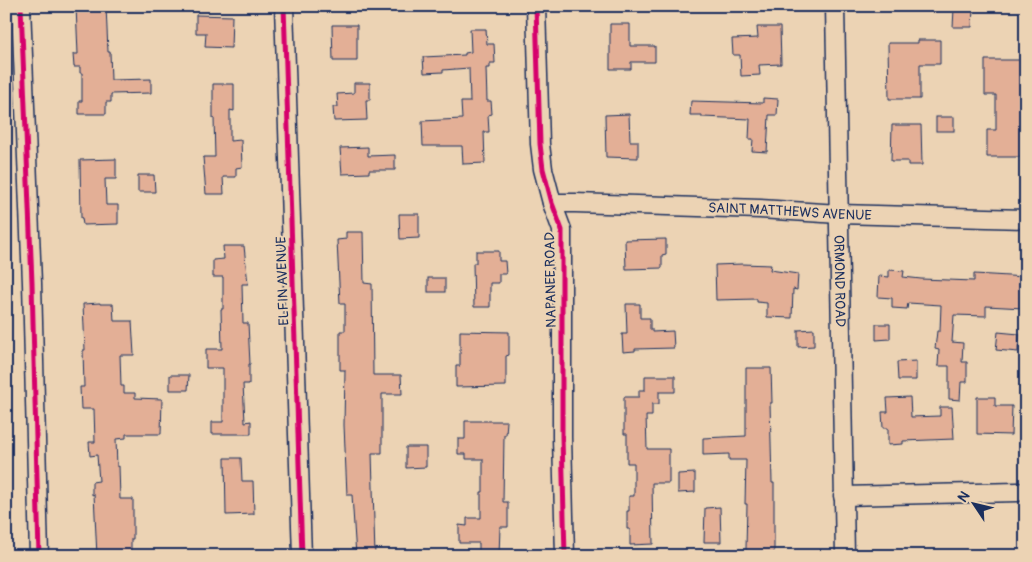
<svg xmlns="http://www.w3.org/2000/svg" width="1032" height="562" font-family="Pangolin,sans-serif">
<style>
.building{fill:#e3af96;stroke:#1b2f5e}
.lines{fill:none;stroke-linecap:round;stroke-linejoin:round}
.minor-casing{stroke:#1b2f5e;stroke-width:21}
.minor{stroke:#ecd3b4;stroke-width:18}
.cycleway-casing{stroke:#ecd3b4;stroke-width:8}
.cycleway{stroke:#d6006c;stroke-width:5}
.labels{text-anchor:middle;stroke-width:4;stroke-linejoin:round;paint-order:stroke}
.street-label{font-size:14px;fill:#1b2f5e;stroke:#ecd3b4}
</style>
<rect width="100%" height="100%" fill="#ecd3b4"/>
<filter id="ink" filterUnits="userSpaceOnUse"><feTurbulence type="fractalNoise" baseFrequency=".02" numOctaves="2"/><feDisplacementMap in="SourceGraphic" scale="10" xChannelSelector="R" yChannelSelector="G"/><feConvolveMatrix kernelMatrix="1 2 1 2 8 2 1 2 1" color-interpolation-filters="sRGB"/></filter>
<g filter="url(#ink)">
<!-- building -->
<g class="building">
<polygon points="76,6 106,6 108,52 110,52 111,80 151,79 151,93 111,94 111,102 106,102 106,114 79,114 79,101 82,101 82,73 80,73 80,67 74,67 73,54 78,54"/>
<polygon points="954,9 973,9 972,27 953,27"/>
<polygon points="196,15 232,16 231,48 205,47 206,33 196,33"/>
<polygon points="610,24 630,24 630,46 655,46 655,62 631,62 631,69 610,69"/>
<polygon points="332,25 357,25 357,61 333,61"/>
<polygon points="757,27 780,27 781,64 759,65 760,75 741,76 740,55 733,55 732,39 758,38"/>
<polygon points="470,29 486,29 487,44 494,44 495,63 490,63 490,68 486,68 487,101 491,101 492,114 488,115 489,132 484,132 485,163 463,164 462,146 423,146 422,121 462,119 461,102 470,102 469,68 443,70 443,72 424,73 423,57 465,55 465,53 471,52"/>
<polygon points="918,40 940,40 940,64 920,64 920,99 889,99 888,43 918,43"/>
<polygon points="985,60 1022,60 1022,111 1026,112 1026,125 1023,125 1023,157 987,157 987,130 996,130 996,95 985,95"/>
<polygon points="354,83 370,83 370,100 366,100 367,120 334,121 333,107 338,107 337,94 354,93"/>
<polygon points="213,84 234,84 234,111 230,110 230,141 241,140 242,167 236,168 236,177 223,177 224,194 206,194 203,157 215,157 214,118 213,118"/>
<polygon points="763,98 778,99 777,115 769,115 767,152 752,151 753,139 749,139 750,119 702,117 702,115 690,115 691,101 763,103"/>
<polygon points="629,114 630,141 638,141 638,158 606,157 605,115"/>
<rect x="936" y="117" width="18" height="14"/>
<polygon points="892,125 921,125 922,165 908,165 908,161 891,161"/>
<polygon points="368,147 368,156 395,155 395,170 369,170 369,173 342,174 340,148"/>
<polygon points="116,159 116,179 105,179 106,205 118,205 118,224 83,225 82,218 81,218 80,160"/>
<polygon points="138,175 154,175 155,192 138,192"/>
<polygon points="399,214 419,214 419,238 400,239"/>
<polygon points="346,232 363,232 364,283 372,284 373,375 401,375 402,394 382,394 382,453 372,453 375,556 356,556 352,495 347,495 344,425 345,370 340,370 340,331 345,331 345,304 340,304 337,240 346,239"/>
<polygon points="666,239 666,254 662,255 662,268 626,269 625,240"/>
<polygon points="223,246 244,246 248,284 242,284 243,323 248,323 250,364 249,364 249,384 243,384 245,422 251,421 251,434 212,434 212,422 223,422 223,368 206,368 206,349 222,349 221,309 223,309 223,277 213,277 213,260 224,259"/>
<polygon points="476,251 499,251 499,261 505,261 506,274 499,274 499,283 490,283 490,307 474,307 473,263 476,263"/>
<polygon points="742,264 771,265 770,270 798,274 797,290 793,289 792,318 767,317 767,303 757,302 757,299 716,300 715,265"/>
<polygon points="889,270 904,271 903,277 921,279 974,281 974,274 1026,277 1024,308 986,306 986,316 954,315 952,342 963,343 962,362 967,362 967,382 961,382 960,400 949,399 949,366 938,366 939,350 935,349 937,331 940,331 941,305 908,303 907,309 892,308 892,298 878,297 879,276 889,277"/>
<rect x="428" y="278" width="17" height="14"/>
<polygon points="100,303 100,304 113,304 114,321 132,321 134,355 120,355 121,386 124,386 124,393 135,393 135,398 162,399 161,434 126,434 126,438 116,439 117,467 119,466 120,499 133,499 133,539 131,539 131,556 97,556 94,494 92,495 92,482 99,481 97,455 90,456 89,442 95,442 94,409 81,409 80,387 84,387 83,350 85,350 83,304"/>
<polygon points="626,304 640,304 640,318 650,318 650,329 652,329 652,332 673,331 674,348 635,349 635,351 623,352 622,334 627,334"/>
<polygon points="876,324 890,324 890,339 876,340"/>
<polygon points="814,329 814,346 798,347 798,330"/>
<polygon points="460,331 509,332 509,355 506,356 506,386 456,387 456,366 460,366"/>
<polygon points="998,332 1019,334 1018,352 996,350"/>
<polygon points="916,361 916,380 898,380 897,362"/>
<polygon points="746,368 771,368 772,403 770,403 772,483 774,483 774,553 770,553 770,556 747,556 746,549 747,504 745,504 746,460 729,460 729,454 703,455 703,438 746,436"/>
<polygon points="170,375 189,375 188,390 170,390"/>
<polygon points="645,376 675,376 675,392 659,392 659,404 652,404 652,416 646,416 647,449 669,449 669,483 652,483 653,544 630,545 630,529 627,529 627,511 629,511 629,496 634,496 634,463 627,463 627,434 624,434 624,397 639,397 639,390 645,390"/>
<polygon points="910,397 911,417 940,416 940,407 952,407 954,439 903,441 903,444 888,445 888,428 883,428 882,412 888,412 887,398"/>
<polygon points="977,397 995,397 995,406 1012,406 1011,435 977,434"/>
<polygon points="465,421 507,421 506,435 504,435 503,502 508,502 508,527 500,527 499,556 479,556 479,543 459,543 459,525 467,526 467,518 481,518 481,492 483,492 483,459 466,459 466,454 458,454 458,439 465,439"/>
<polygon points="406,447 426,447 426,467 406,468"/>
<polygon points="225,458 241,458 242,481 253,481 254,514 226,515"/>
<polygon points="695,473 695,492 678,493 678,474"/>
<polygon points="720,507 721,542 704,542 705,508"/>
</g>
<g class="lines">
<defs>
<g id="minor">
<polyline points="21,6 32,283 39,556"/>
<polyline points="284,6 302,556"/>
<polyline points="536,6 540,144 543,169 552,203 562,230 562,437 565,556"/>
<path id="s1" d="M 835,6 L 845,556"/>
<path id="s2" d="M 552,203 L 575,203 L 760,209 L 839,214 L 1026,219"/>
<polyline points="843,496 1018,492"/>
</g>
</defs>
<!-- minor casing -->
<use href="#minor" class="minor-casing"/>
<!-- minor -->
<use href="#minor" class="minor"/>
<defs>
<g id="cycleway">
<polyline points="21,6 32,283 39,556"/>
<polyline points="284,6 302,556"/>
<polyline points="536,6 540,144 543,169 552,203 562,230 562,437 565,556"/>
</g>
</defs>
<!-- cycleway casing -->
<use href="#cycleway" class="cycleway-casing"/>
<!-- cycleway -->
<use href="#cycleway" class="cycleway"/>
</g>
</g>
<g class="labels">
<!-- street labels -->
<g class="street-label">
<text dy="5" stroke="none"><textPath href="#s2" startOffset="238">SAINT MATTHEWS AVENUE</textPath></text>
<text transform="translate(550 280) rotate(-91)" y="5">NAPANEE ROAD</text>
<text transform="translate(282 281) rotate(-92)" y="5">ELFIN AVENUE</text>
<text dy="5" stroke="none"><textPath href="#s1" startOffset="275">ORMOND ROAD</textPath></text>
</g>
</g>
<!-- margin -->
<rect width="1032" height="562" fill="none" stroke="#ecd3b4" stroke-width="25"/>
<rect x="12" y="12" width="1007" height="537" fill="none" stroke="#1b2f5e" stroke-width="2" filter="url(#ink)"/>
<!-- north arrow -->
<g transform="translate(974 504) rotate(305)" stroke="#ecd3b4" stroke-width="4" paint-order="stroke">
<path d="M0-4L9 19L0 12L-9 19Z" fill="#1b2f5e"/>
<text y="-8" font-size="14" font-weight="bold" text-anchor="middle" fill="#1b2f5e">N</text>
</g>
</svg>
